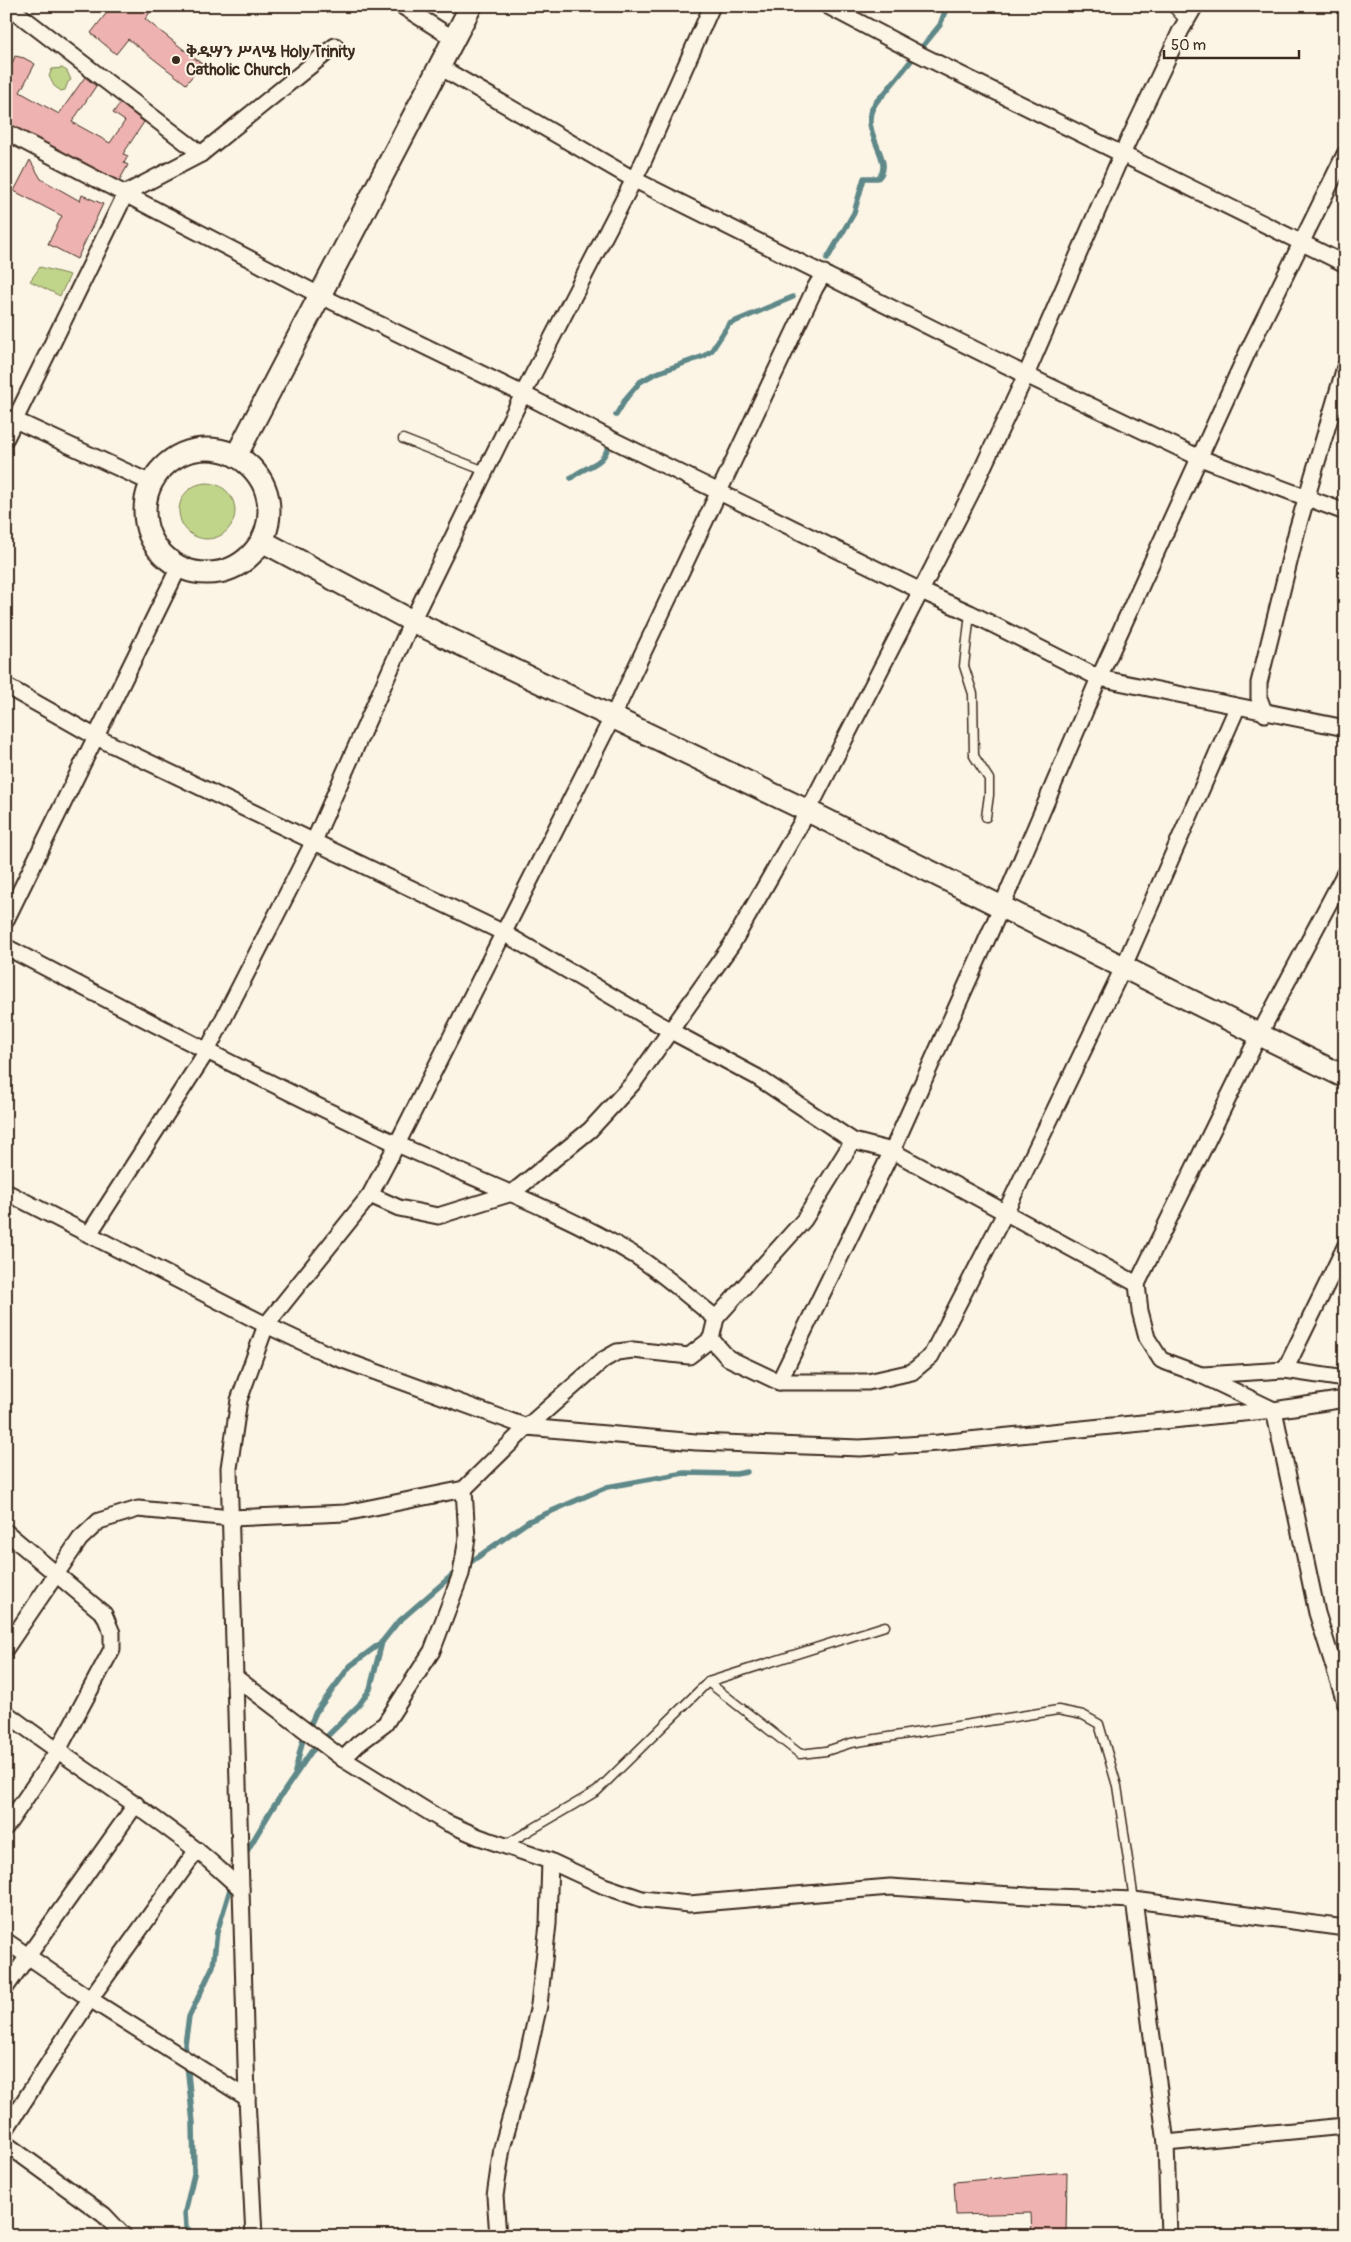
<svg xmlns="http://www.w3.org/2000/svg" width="1351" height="2242" font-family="Pangolin,'Noto Sans Ethiopic',sans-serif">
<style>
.green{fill:#c0d58a;stroke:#7e8054}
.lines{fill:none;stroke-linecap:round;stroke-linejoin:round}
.stream{stroke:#5e8889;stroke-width:5.5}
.building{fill:#eeb3b1;stroke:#3b2a1e}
.lane-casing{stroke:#3b2a1e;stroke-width:11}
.street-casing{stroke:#3b2a1e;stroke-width:19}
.secondary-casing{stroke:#3b2a1e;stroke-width:25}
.lane{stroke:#fcf5e5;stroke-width:8}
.street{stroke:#fcf5e5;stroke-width:15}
.secondary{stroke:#fcf5e5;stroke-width:21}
.poi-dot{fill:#3b2a1e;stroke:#fcf5e5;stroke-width:2}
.labels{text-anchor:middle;stroke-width:4;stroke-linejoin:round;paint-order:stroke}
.poi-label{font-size:16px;font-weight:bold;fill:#3b2a1e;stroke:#fcf5e5;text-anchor:start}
</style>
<rect width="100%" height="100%" fill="#fcf5e5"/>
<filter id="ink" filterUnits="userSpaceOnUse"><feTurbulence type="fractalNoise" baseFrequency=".02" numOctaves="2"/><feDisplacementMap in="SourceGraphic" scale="10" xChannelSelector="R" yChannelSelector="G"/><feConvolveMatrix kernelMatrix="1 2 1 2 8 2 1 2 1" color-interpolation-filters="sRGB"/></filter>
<g filter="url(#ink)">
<!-- green -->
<g class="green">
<polygon points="62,68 67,71 71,80 68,82 65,90 61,91 54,86 49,76 52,69"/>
<polygon points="40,267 70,275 60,296 30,281"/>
<circle cx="207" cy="511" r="28"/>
</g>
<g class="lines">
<!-- stream -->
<g class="stream">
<path d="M 827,259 L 854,213 L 864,178 L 878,178 C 899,158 846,125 884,94 L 940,25 L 947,6"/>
<polyline points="616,415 627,397 640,382 654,374 704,356 712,350 729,324 793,297"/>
<path d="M 571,478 C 583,467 601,466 607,450"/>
<polyline points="465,1566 529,1521 607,1487 684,1473 736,1474 747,1472"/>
<polyline points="295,1772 302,1743 316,1712 350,1666 382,1642"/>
<polyline points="244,1856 272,1809 311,1752 359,1705 370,1689 382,1642 397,1623 457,1571"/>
<polyline points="202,2236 192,2233 186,2227 185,2212 194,2174 193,2123 185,2044 189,2017 213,1966 217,1932 232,1883"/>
</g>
</g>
<!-- building -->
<g class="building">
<polygon points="112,6 155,6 145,19 202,64 186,84 128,39 116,54 91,33"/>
<polygon points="15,56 24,58 35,64 20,92 59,114 85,77 96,86 72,122 110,143 125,121 113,113 120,103 144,122 123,154 128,156 124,163 128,165 119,181 6,123 6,60 12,64"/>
<polygon points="30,160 41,179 80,201 82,195 103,204 77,259 48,244 62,216 14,191"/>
<polygon points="1067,2172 1066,2236 1032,2236 1031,2213 956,2215 954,2182"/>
</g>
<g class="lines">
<defs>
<g id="lane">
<polyline points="1171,6 1186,22"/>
<polyline points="403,439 485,471"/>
<polyline points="970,613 964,666 973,694 974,756 989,779 989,795 986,817"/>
<polyline points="708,1682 800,1754 826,1751 851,1743 1058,1710 1083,1715 1099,1724 1117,1786 1134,1900"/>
<polyline points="505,1845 597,1791 708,1682 885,1626"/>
</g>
<g id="street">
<polyline points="8,6 201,154"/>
<polyline points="402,6 454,39"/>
<polyline points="828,6 917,53 1345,264"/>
<polyline points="440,67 633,179 1026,375 1200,458 1345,512"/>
<polyline points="6,132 319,295 523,394 615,441 919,590 970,613 1099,678 1345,728"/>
<polyline points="6,416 151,483"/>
<polyline points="6,438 126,193 201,154 335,46"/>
<polyline points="6,686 96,737 502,932 671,1031 757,1077 853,1141 892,1151 1137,1284"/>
<polyline points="1265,714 1259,698 1259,683 1297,530 1345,367"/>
<polyline points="1345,873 1259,1035 1137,1284 1140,1311 1147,1338 1161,1360 1201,1375 1274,1410 1317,1613 1345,1702"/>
<polyline points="6,920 179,567"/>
<path d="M 6,947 C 135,1014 264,1082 395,1143 C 476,1180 560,1210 636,1256 C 664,1274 690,1298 716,1318 L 804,1220 L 853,1141"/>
<polyline points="6,1192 266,1325 332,1356 527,1427 696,1442 860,1448 938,1443 1274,1410 1345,1399"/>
<polyline points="370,1195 399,1208 438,1216 512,1193 590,1130 634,1082 732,944 808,811 971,493 1026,375 1122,154 1181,30 1195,6"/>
<polyline points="89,1234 207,1051 314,841 412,621 523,394 643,162 712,6"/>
<polyline points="716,1318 711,1339 728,1358 779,1382 868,1382 912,1372 931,1356 1005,1213 1123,968 1237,708"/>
<polyline points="1285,1370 1345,1247"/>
<polyline points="1203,1375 1285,1370 1345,1379"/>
<polyline points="779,1382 892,1151 1001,908 1099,678 1248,351 1345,154"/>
<polyline points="6,1532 104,1614 112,1633 112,1649 57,1752 6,1827"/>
<polyline points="6,1648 80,1539 99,1521 138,1509 231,1518 345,1513 464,1489 527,1427 603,1360 617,1352 633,1350 689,1356 711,1339"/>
<polyline points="235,1677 343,1759 445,1822 479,1837 550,1861 604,1886 642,1899 689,1904 890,1887 1028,1896 1134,1900 1345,1928"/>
<path d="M 6,1713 C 68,1760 134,1801 195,1849 C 211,1861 226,1876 241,1889"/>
<polyline points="343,1759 358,1744 385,1724 432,1651 461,1574 467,1538 464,1489"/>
<polyline points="1134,1900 1166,2143 1169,2236"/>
<polyline points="6,1941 90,1999 247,2098"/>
<polyline points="6,1987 136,1804"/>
<polyline points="6,2129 90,1999 197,1850"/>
<polyline points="1166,2143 1345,2126"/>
<polyline points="6,2144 104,2215 124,2236"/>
<polyline points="254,2236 247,2098 229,1468 239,1400 266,1325 370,1195 397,1144 613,716 815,288 824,273"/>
<polyline points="498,2236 495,2196 502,2148 527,2058 539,2005 548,1924 550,1861"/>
</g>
<g id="secondary">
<circle cx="207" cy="511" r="62"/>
<polyline points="236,456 471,6"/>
<polyline points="262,541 412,621 808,811 1345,1077"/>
</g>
</defs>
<!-- lane casing -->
<use href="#lane" class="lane-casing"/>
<!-- street casing -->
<use href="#street" class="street-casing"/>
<!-- secondary casing -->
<use href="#secondary" class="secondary-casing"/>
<!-- lane -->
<use href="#lane" class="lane"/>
<!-- street -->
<use href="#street" class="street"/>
<!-- secondary -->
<use href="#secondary" class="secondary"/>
</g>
</g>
<!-- markers -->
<circle class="poi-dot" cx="176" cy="60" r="5"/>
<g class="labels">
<!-- poi labels -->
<g class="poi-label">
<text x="186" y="57">ቅዱሣን ሥላሤ Holy Trinity<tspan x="186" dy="18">Catholic Church</tspan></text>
</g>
</g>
<!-- margin -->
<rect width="1351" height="2242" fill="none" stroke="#fcf5e5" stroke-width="25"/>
<rect x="12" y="12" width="1326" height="2217" fill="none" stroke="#3b2a1e" stroke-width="2" filter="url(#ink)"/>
<!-- scale -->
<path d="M1164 50v8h135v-8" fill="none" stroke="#3b2a1e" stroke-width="2.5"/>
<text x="1171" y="50" font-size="15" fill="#3b2a1e" stroke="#fcf5e5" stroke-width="4" paint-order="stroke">50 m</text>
</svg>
